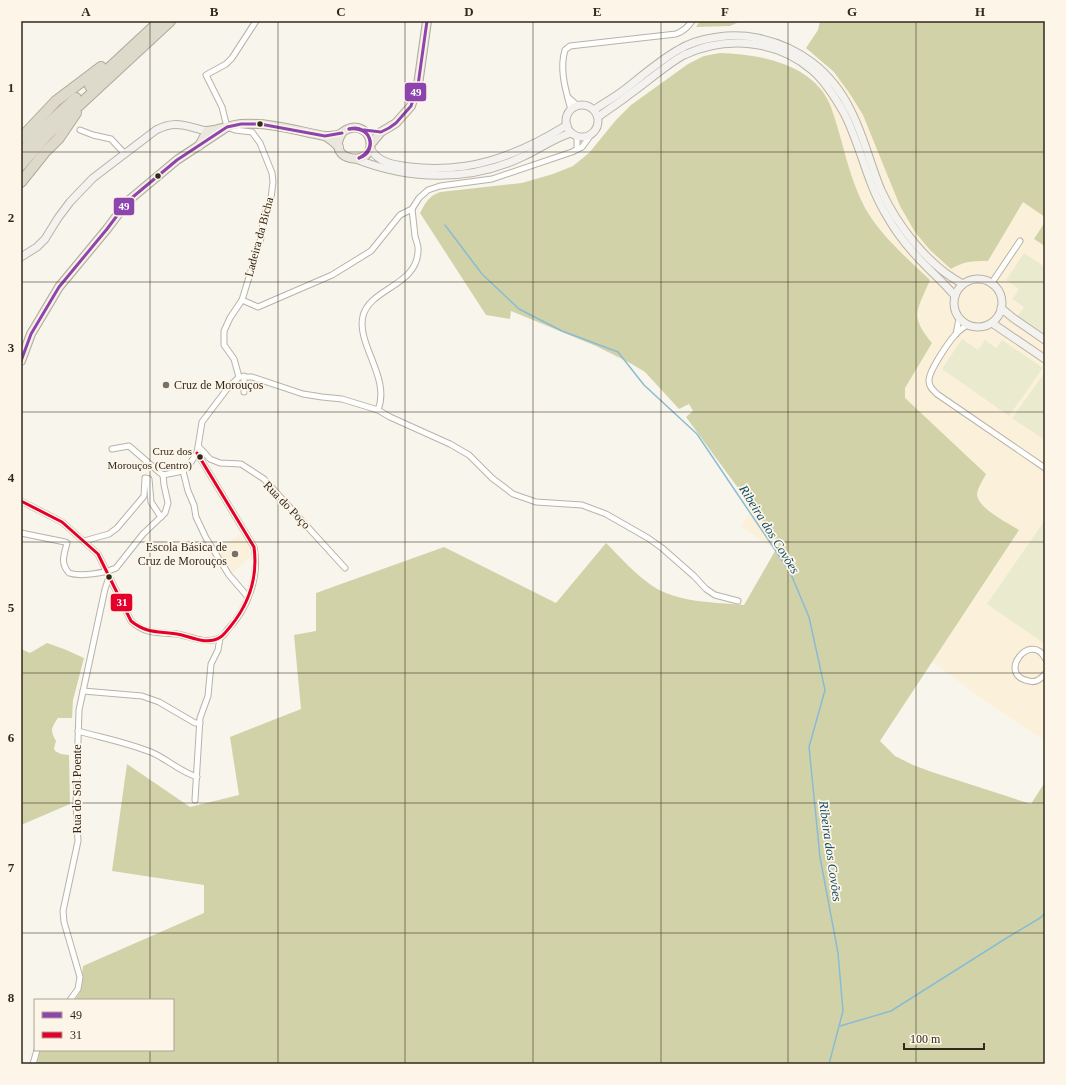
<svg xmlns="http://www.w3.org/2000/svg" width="1066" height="1085" font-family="Georgia,serif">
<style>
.built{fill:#fbf1da}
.green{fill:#eaeacf}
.forest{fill:#d2d2a9}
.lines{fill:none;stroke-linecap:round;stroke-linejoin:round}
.stream{stroke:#89bcd3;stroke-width:1.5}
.street-casing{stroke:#b8b3a9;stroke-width:7}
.secondary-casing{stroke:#b8b3a9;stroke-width:9}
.primary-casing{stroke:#b0aa98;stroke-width:10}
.highway-casing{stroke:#b0aa98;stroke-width:12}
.street{stroke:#fefefc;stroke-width:5}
.secondary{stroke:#f4f2ee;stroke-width:7}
.primary{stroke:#eae7df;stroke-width:8}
.highway{stroke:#ddd9cb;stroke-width:10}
.bus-1-casing{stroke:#fdf6e8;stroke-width:6}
.bus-2-casing{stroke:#fdf6e8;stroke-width:6}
.bus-1{stroke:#8e44ad;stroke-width:3}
.bus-2{stroke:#e4002b;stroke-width:3}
.grid{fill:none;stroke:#30291c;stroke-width:1;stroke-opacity:0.55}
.bus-dot{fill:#30291c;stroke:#fdf6e8;stroke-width:1.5}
.poi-dot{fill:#767065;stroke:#fdf6e8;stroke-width:1.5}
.labels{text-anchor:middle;stroke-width:3.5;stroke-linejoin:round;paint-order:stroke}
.bus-label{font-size:11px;fill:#30291c;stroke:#fdf6e8;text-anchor:end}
.street-label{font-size:12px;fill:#30291c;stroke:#fdf6e8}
.poi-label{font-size:12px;fill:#30291c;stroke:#fdf6e8;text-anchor:start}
.water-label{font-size:13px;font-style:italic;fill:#134d68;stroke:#fdf6e8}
.line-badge{stroke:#fdf6e8;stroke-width:1.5}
.badge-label{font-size:11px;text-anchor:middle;font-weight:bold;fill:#fff}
.neatline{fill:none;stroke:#30291c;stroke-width:1.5}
.grid-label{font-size:13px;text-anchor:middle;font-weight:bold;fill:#30291c}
</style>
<rect width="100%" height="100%" fill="#f8f5ed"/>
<!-- built -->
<g class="built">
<polygon points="908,41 1045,213 1045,741 981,698 892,632 741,526 879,326 749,126"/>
<polygon points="242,534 251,549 250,552 252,555 231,574 216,550"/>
</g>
<!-- green -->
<g class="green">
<polygon points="1024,253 1045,267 1045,334 1018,316 1024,307 1012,299 1019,289 1006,280"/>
<polygon points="962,339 978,350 985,340 996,348 1002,340 1043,368 1009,416 942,369"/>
<polygon points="1045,372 1045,440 1012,418"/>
<polygon points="1045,520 1045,644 987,604"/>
</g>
<!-- forest -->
<g class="forest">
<polygon points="700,21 741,21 730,26 696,27"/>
<path d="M 820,21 L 1045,21 L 1045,217 L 1023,202 L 988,261 C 971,261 965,261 951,269 L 930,250 L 915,232 L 900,206 L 863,115 L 850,94 L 834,72 L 806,48 L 818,30 Z"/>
<path d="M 720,53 C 760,54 815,64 831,107 C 843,140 848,176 865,208 C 881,236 907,258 930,280 C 917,311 909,315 932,343 L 905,388 L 905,398 L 986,474 C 983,480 978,487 977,494 C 977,508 1008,523 1019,530 L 880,741 L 895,756 L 913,765 L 932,772 L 1031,804 L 1045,782 L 1045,1064 L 37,1064 L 40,1050 L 173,1050 L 173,1000 L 75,1000 L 80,992 L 83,966 L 204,913 L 204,885 L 112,871 L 127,764 L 190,807 L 239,795 L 230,737 L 301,709 L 294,635 L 316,631 L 316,593 L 444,547 L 556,603 L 606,543 C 620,557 635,574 651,585 C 677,603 714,602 744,605 L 779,544 L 686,417 L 693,411 L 689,404 L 679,409 L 645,372 L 630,363 L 596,346 L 511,311 L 510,319 L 486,315 L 420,213 C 425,203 429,196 440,192 L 522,183 L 553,174 L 573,166 L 589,153 L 616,120 L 631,105 L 688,64 L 704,56 Z"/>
<polygon points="1045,222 1045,246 1034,239"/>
<path d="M 47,643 L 64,649 L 84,658 L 73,700 L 72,718 L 58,718 C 51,728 50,731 56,741 L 54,748 L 55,751 L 61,754 L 69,755 L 70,804 L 21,825 L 21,649 L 30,653 Z"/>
</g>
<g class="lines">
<!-- stream -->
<g class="stream">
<polyline points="445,225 482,274 519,309 562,331 618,352 644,385 697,434 790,572 809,617 825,690 809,747 820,857 838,953 843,1011 829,1064"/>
<polyline points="840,1026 891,1011 1005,939 1040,918 1045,913"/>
</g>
<defs>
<g id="street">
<polyline points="568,97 578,106"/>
<path d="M 571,110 C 566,91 559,70 565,50 L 570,46 L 676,34 C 684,31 688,27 692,21"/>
<polyline points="80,130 93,135 111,139 125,154"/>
<polyline points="577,136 577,149"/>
<polyline points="991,284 1020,241"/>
<polyline points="242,300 258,307 332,275 371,251 400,215 412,209"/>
<path d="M 967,325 C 963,328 958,331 955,335 C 948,343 928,372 929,381 C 929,387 933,390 937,394 L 1045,468"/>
<polyline points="956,334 959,319"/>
<polyline points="239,377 252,377 303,394 322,397 342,399 378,410 390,417 450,444 469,455 492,478 513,494 536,502 582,505 606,514 648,538 662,548 694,576 706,589 715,595 738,601"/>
<polyline points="239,377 234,359 224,345 224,331 230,318 242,300 261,238 264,216 271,198 273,182 272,173 260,143 252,132 235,130 227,127 222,107 206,75 226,64 232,58 256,21"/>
<polyline points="244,392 244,376"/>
<path d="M 378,410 C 391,378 356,344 363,316 C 370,288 417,286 418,251 C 419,246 416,241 415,236 C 414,227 413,218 412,209 L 419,198 L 428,190 L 440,186 L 492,179 L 572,152 L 582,147 L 590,136"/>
<polyline points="199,447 210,459 220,463 241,464 264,479 345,568"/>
<polyline points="112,449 129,446 159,472 163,475"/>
<polyline points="183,471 188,491 194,505 196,517 206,538 229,575 248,597"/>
<polyline points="163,475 183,471 187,468 197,453 202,422 227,389 239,377"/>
<path d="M 21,501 L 62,522 L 98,554 L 131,621 C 146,635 158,632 177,634 C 189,636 207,645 219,638 C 223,637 226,632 228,629 C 248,609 260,575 254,547 L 197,453"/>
<path d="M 21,533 L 65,542 L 67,543 C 64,555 60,563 69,573 C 81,577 105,573 116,568 L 143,534 L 165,513 L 168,503 L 164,485 L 163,475"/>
<polyline points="84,541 109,534 117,528 144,496 145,478 149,479 151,502 161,517"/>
<path d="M 1045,658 C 1030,631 996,675 1029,681 C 1035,683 1041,679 1045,674"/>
<polyline points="83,691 142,696 159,702 195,723 200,723"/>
<path d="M 78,731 C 103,738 129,743 153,753 C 168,760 181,772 197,777"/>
<polyline points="195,800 200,718 208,696 211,664 218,650 220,638"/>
<polyline points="70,1000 78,989 80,977 64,922 63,911 78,841 76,803 79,710 105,589 109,577"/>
<polyline points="33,1064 37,1050"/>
</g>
<g id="secondary">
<circle cx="582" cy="121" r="16"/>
<path d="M 594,110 C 604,103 615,97 624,90 C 642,76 659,61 678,50 C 699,37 733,33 757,38 C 799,46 832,72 851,111 C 864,136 870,164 881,190 C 897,225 928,266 963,284"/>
<path d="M 598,117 C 609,109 620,102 630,94 C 646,83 667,64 684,55 C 725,36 776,39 812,70 C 825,81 835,97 844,113 C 861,146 867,184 887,216 C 897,234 911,251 926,266 C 936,276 946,285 955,296"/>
<path d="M 370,148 C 378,163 394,165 410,167 C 469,174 517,156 567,125"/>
<path d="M 356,159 C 409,180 469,182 522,157 C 538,150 554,138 571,133"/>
<path d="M 21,257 L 37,247 L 45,239 L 58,218 L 70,202 L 93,178 L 156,130 C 177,119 187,127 207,131 L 209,135"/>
<circle cx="978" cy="303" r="24"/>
<polyline points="1001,308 1013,318 1045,340"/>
<polyline points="992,323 1045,359"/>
</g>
<g id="primary">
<path d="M 325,136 C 330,136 336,136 340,134 C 343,132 345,130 348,129 C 357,125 368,130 370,140 C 377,169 323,162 342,133"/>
<polyline points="371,144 381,132 396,123 411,106 418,85 427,21"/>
<path d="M 199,146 L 207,131 C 219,130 230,125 241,124 C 269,122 298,131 325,136 L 331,140 L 339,147"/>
<polyline points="21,361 31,334 59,287 107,229 128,201 177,160 227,127"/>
</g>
<g id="highway">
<polyline points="90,86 160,21"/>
<polyline points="21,138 56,101 101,67"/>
<polyline points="21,153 41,130 76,98"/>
<polyline points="21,165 47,135 170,21"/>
<polyline points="21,182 45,152 59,138 76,113"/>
</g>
</defs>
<!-- street casing -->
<use href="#street" class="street-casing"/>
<!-- secondary casing -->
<use href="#secondary" class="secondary-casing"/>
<!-- primary casing -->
<use href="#primary" class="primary-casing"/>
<!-- highway casing -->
<use href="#highway" class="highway-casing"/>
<!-- street -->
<use href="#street" class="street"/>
<!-- secondary -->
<use href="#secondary" class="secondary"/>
<!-- primary -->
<use href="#primary" class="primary"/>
<!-- highway -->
<use href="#highway" class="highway"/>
<defs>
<g id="bus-1">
<path d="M 349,129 C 369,122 380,152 359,158"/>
<path d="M 349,129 C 370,126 379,147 359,158"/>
<polyline points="364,130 381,132 389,128 396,123 411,106 418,85 427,21"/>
<polyline points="21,361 31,334 59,287 107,229 128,201 177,160 227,127 241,124 260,124 325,136 342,133"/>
</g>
<path id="bus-2" d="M 21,501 L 62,522 L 98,554 L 131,621 C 147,634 158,631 177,634 C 189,636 201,643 214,640 C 222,638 225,633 230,627 C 249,604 258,577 254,547 L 197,453"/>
</defs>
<!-- bus-1 casing -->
<use href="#bus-1" class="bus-1-casing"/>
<!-- bus-2 casing -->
<use href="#bus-2" class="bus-2-casing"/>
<!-- bus-1 -->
<use href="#bus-1" class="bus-1"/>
<!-- bus-2 -->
<use href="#bus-2" class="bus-2"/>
</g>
<!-- grid -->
<path class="grid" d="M 150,21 L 150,1000M 278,21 L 278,1064M 405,21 L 405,1064M 533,21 L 533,1064M 661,21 L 661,1064M 788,21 L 788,1064M 916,21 L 916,1064M 21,152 L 1045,152M 21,282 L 1045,282M 21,412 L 1045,412M 21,542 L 1045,542M 21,673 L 1045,673M 21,803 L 1045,803M 21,933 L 1045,933M 150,1050 L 150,1064"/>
<!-- markers -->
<g class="bus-dot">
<circle cx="260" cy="124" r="3.5"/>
<circle cx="158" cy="176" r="3.5"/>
<circle cx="200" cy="457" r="3.5"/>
<circle cx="109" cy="577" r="3.5"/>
</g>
<g class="poi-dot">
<circle cx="166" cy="385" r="4"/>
<circle cx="235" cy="554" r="4"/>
</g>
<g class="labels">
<!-- bus labels -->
<g class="bus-label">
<text x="192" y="455">Cruz dos<tspan x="192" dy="14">Morouços (Centro)</tspan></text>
</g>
<!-- street labels -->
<g class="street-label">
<text transform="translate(259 237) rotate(-75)" y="4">Ladeira da Bicha</text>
<text transform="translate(287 505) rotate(46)" y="4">Rua do Poço</text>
<text transform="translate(77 789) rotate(-90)" y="4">Rua do Sol Poente</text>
</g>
<!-- poi labels -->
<g class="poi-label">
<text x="174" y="389">Cruz de Morouços</text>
<text x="227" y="551" text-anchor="end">Escola Básica de<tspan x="227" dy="14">Cruz de Morouços</tspan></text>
</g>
<!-- water labels -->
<g class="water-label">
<text transform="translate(770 529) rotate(58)" y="5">Ribeira dos Covões</text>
<text transform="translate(831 851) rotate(82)" y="5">Ribeira dos Covões</text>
</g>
</g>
<g class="line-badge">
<rect x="404" y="82" width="23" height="20" rx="4" fill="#8e44ad"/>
<rect x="113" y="197" width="22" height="19" rx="4" fill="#8e44ad"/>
<rect x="110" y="593" width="23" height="19" rx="4" fill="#e4002b"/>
</g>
<g class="badge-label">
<text x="416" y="96">49</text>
<text x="124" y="210">49</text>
<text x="122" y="606">31</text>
</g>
<!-- border -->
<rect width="1066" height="1085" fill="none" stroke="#fdf6e8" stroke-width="44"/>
<!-- legend -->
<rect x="34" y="999" width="140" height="52" fill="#fdf6e8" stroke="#aba496"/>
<rect x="42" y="1012" width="20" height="6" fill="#8e44ad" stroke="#aba496"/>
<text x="70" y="1019" font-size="12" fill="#30291c">49</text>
<rect x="42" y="1032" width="20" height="6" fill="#e4002b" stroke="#aba496"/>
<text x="70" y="1039" font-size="12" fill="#30291c">31</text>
<!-- scale -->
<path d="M904 1043v6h80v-6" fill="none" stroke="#30291c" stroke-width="2"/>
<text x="910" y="1043" font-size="12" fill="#30291c" stroke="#fdf6e8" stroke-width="3" paint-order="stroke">100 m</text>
<rect x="22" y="22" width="1022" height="1041" class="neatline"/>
<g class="grid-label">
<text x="86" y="16">A</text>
<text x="214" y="16">B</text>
<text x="341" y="16">C</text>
<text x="469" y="16">D</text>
<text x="597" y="16">E</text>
<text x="725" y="16">F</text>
<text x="852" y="16">G</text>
<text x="980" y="16">H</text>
<text x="11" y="92">1</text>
<text x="11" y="222">2</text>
<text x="11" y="352">3</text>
<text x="11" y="482">4</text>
<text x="11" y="612">5</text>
<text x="11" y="742">6</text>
<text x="11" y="872">7</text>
<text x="11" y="1002">8</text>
</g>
</svg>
